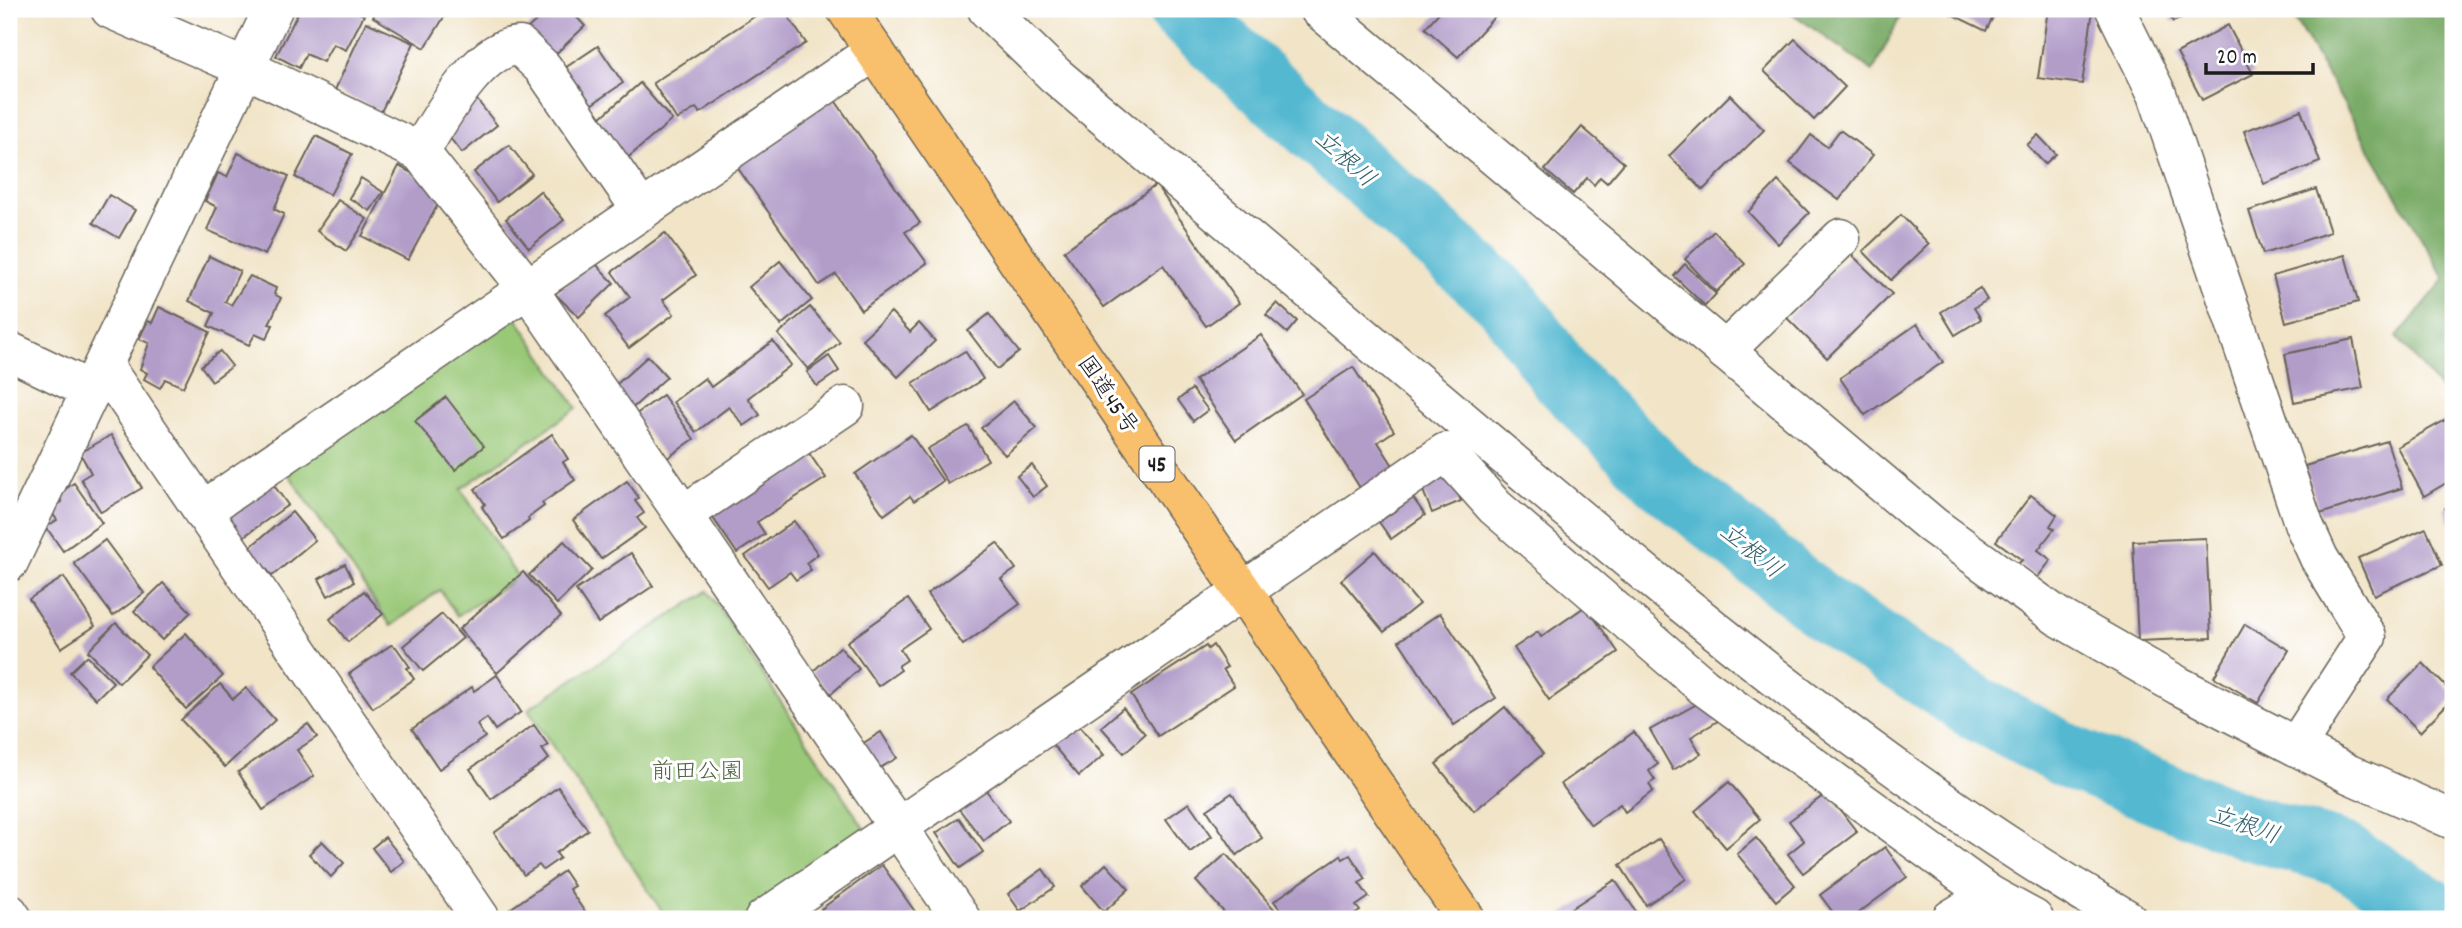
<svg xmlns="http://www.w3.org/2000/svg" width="2462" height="928" font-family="Dekko,'Klee One',sans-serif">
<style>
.green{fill:#99c877;stroke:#5a724a;stroke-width:2}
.forest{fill:#7aac68;stroke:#4b6442;stroke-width:2}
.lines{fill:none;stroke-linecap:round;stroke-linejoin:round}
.river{stroke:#52b8d0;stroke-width:65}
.building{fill:#b29dc9}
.street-casing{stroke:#676258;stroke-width:41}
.highway-casing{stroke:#676258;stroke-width:41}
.street{stroke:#fff;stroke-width:38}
.highway{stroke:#f8bf6c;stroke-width:38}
.labels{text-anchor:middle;stroke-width:6;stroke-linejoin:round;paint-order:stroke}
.shield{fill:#fff;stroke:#606060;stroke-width:2}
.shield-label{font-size:21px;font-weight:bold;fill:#1c1c1c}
.street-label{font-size:23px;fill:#1c1c1c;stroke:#fff}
.park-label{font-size:23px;fill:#4e6140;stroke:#fff}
.water-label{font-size:24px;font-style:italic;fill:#34626d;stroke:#fff}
</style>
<rect width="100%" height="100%" fill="#fff"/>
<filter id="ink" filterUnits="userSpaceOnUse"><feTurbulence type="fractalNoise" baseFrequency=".0143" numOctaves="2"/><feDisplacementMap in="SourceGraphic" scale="14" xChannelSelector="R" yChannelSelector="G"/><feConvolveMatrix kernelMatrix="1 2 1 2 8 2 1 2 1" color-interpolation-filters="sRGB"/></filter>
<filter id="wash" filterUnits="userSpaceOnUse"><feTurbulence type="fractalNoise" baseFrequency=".00686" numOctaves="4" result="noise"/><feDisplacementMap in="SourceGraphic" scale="28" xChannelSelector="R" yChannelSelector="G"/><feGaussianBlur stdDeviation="1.57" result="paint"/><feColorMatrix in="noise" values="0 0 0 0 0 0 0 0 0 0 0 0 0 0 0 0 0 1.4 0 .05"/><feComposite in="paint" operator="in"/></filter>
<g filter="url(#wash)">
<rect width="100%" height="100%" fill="#f1e4c7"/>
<!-- green -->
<g class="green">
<polygon points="514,314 577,408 461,489 518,578 457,616 440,590 391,626 284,467"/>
<polygon points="708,591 868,834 741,919 667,919 528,709"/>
</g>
<!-- forest -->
<g class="forest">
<polygon points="1786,9 1904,9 1873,71"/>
<polygon points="2289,9 2453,9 2453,404 2397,337 2445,279"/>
</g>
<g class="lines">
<!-- river -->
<polyline class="river" points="1180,9 1508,303 1561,376 1661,477 1828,611 1976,708 2073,759 2250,828 2342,854 2444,919"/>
</g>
<g id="blocks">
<!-- building -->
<g class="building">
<polygon points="300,9 351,9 364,15 346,50 333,44 323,62 306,54 299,68 276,56"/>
<polygon points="378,9 449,9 425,48 373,17"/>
<polygon points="549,9 569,9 585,26 543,66 517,38"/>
<polygon points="766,9 783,9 806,43 700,113 696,108 677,120 653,83"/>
<polygon points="1442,9 1489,9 1496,15 1458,57 1425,28"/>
<polygon points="1948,9 1997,9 1986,31 1947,12"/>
<polygon points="2048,9 2093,10 2082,84 2038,78"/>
<polygon points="2167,9 2201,9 2173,22"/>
<polygon points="366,22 414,43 381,112 335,90"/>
<polygon points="2228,25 2253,74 2202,100 2177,53"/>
<polygon points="1795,39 1845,87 1814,120 1764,71"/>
<polygon points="598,46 623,83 579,113 553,76"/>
<polygon points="640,83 672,120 624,161 592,125"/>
<polygon points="473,95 497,125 462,153 438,123"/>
<polygon points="1730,95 1764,130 1703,190 1669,156"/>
<polygon points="832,96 920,223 905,232 927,263 861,310 836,274 819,285 735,164"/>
<polygon points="2301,110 2320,162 2264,184 2244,131"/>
<polygon points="1582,127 1624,163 1607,183 1600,177 1594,185 1587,178 1573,194 1545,170"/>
<polygon points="1840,130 1873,155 1839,200 1790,163 1811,135 1827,147"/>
<polygon points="2038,135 2056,154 2045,164 2027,145"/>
<polygon points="316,136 352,154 330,195 295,177"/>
<polygon points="509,145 532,174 497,202 474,172"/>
<polygon points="238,153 289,176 274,209 284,214 265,255 207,230 217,207 205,201 218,173 227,177"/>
<polygon points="399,166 445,191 408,260 362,236"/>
<polygon points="361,178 383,192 370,211 349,198"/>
<polygon points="1778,181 1809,213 1778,244 1748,212"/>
<polygon points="1156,185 1239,303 1206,326 1163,265 1104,307 1064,251"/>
<polygon points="2316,189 2330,232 2263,254 2249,211"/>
<polygon points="540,191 564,220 529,248 506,219"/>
<polygon points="109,195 135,210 119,238 93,223"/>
<polygon points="338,200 367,219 346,251 317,231"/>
<polygon points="1901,215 1929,244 1891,280 1863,251"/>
<polygon points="1714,231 1745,264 1716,292 1685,259"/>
<polygon points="665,233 696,275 663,300 674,314 629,348 605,316 630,297 612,272"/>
<polygon points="1851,254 1892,294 1827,358 1787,318"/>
<polygon points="2345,255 2358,302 2286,322 2273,276"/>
<polygon points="209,256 240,271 225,302 231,305 250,276 276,288 274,294 281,298 269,324 273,325 266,339 255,334 249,345 208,326 214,313 189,301"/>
<polygon points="591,259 614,283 579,317 555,294"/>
<polygon points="780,261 812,300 781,325 749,287"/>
<polygon points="1685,264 1716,294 1705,306 1674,276"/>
<polygon points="1980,288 1987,300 1974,308 1981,319 1955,335 1941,312"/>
<polygon points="1277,303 1297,321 1287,333 1266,315"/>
<polygon points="159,307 210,332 183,387 165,379 160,388 144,379 147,373 140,369 149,343 139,339 148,321 152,323"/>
<polygon points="810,307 840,342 808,369 778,334"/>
<polygon points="891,312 910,332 919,323 935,341 898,377 862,339"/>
<polygon points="989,314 1019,352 997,369 968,331"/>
<polygon points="1917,324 1943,362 1865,415 1840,378"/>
<polygon points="1261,335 1302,394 1236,440 1195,380"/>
<polygon points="2353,339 2363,388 2294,402 2285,354"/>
<polygon points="773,341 791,365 748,398 760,415 744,426 729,407 696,432 673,402 705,378 711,387"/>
<polygon points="220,351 232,366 212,381 201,366"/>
<polygon points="965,351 983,379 931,412 913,383"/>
<polygon points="648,356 667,377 627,413 608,392"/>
<polygon points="829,356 839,371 817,386 807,372"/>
<polygon points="1353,367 1394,431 1378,442 1397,472 1364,494 1304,399"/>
<polygon points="1192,389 1208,410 1193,421 1178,400"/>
<polygon points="663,395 694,439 666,459 635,415"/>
<polygon points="446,397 484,446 455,470 415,421"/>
<polygon points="1014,401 1037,428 1005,455 981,428"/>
<polygon points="2453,416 2453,479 2424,496 2397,447"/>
<polygon points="968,426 988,460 948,484 927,449"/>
<polygon points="552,434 568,459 563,462 575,480 542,503 544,506 528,518 529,521 504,539 482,507 485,504 475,489"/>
<polygon points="111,435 142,488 101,512 81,479 91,473 80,453"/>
<polygon points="911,435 943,481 914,501 910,496 884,515 855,474"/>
<polygon points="2387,441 2402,488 2320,514 2305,466"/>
<polygon points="804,446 826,478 757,522 765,534 737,553 709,512"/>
<polygon points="1032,465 1047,486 1033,497 1017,476"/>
<polygon points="1449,472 1461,501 1432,513 1420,483"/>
<polygon points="265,473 288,505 243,537 220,504"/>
<polygon points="627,481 639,498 635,501 644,513 637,518 645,528 601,559 573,520"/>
<polygon points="74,483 102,523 63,551 46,527 57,520 50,510 62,502 57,495"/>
<polygon points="2031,495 2057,515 2050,526 2054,529 2038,550 2051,560 2037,578 2018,564 2022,560 1996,541"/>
<polygon points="1413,498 1425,515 1391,539 1379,522"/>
<polygon points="2453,505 2453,530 2445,508"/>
<polygon points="292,512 315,540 272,576 249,548"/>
<polygon points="794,521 818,554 806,563 811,570 796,580 790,572 768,587 745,556"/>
<polygon points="2426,528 2442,565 2374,595 2358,558"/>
<polygon points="2206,538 2211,638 2138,641 2133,541"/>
<polygon points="105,540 144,593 113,616 74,563"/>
<polygon points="564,541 592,570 557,604 529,575"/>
<polygon points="997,543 1016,569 1001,579 1020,604 963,645 927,594"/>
<polygon points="1375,551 1419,604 1384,632 1341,580"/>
<polygon points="631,553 653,586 598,623 576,590"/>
<polygon points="345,564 354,582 328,596 319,579"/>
<polygon points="523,572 561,616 497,673 459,629"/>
<polygon points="64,577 95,626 61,648 29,599"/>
<polygon points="163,583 191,612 162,640 134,611"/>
<polygon points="364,591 383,614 348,642 330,619"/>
<polygon points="908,599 929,629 900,649 907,660 898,666 901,670 878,686 847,642"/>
<polygon points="1586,606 1618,652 1549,700 1514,648 1538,632 1541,637"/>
<polygon points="1440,613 1496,698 1454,725 1399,641"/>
<polygon points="442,614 463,638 423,671 403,646"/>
<polygon points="116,623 147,655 119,683 88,651"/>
<polygon points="2245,624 2289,650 2258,703 2214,677"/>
<polygon points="186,633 223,676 186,709 149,667"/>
<polygon points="391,645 396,647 410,667 407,668 414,679 373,708 349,674"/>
<polygon points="1213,645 1227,667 1223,669 1234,686 1158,736 1131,695 1206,646 1208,649"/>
<polygon points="840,647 859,669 831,694 812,672"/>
<polygon points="87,656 113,682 96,699 70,672"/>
<polygon points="2423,663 2453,694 2453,698 2420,732 2387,699"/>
<polygon points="497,675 521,712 495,730 487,718 477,725 485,737 439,769 412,729 472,687 474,691"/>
<polygon points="220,684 233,699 246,688 275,720 225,767 181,720"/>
<polygon points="1706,699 1718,721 1691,737 1701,754 1673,770 1650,730"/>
<polygon points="1505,707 1543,754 1474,811 1436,764"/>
<polygon points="1123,708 1145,734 1124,753 1101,727"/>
<polygon points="1076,722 1104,755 1079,776 1051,743"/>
<polygon points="308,724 317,737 297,750 314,776 263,810 238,772"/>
<polygon points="534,725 548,745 542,749 549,759 491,799 470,769"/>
<polygon points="881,732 897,758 878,769 862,744"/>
<polygon points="1634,732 1658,764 1649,771 1655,780 1649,784 1653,791 1625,812 1620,804 1591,825 1561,784"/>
<polygon points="1729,782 1760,819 1726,848 1695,811"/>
<polygon points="558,787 588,830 556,853 560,858 543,870 539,865 524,875 494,833"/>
<polygon points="985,789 1009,821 984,841 959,809"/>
<polygon points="1232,793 1262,838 1237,855 1207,810"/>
<polygon points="1827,793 1857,832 1803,873 1788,854 1804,841 1789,821"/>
<polygon points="1189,803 1212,836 1190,852 1166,819"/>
<polygon points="959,818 983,852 960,868 936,833"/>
<polygon points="385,837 404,861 391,872 372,848"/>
<polygon points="1756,838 1795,885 1776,901 1737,854"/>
<polygon points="1659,839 1686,879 1646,905 1620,865"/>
<polygon points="322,841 344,863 331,877 309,854"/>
<polygon points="1885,847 1907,877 1850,919 1838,919 1820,895"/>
<polygon points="1226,854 1276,911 1266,919 1230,919 1196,881"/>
<polygon points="1341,855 1343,859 1350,855 1366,879 1359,883 1369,897 1356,906 1360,911 1348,919 1287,919 1274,901"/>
<polygon points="1106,864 1129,889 1104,912 1082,886"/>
<polygon points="882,865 916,913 907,919 828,919 821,909"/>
<polygon points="1043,869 1055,887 1020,911 1008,894"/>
<polygon points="564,871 574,886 569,889 589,918 517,919 510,909"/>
<polygon points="1615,880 1641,919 1555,919"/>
</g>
</g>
</g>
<g filter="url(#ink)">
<use href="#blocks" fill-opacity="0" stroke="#676258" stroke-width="2"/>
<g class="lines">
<defs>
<g id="street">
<polyline points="110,9 243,67 420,152 528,289 961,919"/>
<path d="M 987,9 L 1055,75 C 1204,201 1352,327 1500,452 C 1699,620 1901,788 2127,919"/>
<polyline points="1319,9 1932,525 2057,616 2179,686 2349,774 2453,820"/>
<polyline points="2115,9 2157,94 2304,525 2319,558 2367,637 2297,745"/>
<path d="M 420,152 C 439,121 479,45 520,46 L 543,68 L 642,211"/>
<polyline points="9,351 92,391"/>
<polyline points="1725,351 1841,238"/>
<polyline points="104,366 481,919"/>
<polyline points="202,511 875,51"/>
<polyline points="684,514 845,406"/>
<polyline points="9,562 273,9"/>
<polyline points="9,913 13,919"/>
<polyline points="764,919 1446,452 1495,507 1703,686 1990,895 2034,919"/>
<polyline points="1951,919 1990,895"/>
</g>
<polyline id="highway" points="846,9 1466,919"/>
</defs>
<!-- street casing -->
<use href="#street" class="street-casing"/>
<!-- highway casing -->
<use href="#highway" class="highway-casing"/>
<!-- street -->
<use href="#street" class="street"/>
<!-- highway -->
<use href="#highway" class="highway"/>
</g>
</g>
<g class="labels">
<!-- shield labels -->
<rect class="shield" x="1139.5" y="446.5" width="35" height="35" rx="5"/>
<g class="shield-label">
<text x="1157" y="471">45</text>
</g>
<!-- street labels -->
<g class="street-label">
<text transform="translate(1109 394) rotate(56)" y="8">国道45号</text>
</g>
<!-- park labels -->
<g class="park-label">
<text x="697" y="778">前田公園</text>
</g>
<!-- water labels -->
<g class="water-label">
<text transform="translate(1346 158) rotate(42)" y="8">立根川</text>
<text transform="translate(1752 550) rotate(39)" y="8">立根川</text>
<text transform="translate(2245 824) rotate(19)" y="8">立根川</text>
</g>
</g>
<!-- margin -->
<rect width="2462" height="928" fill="none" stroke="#fff" stroke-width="35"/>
<!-- scale -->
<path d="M2206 63v10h107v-10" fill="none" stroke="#1c1c1c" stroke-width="3.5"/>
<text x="2217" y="63" font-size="21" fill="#1c1c1c" stroke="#ffffff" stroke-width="5" paint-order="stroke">20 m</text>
</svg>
